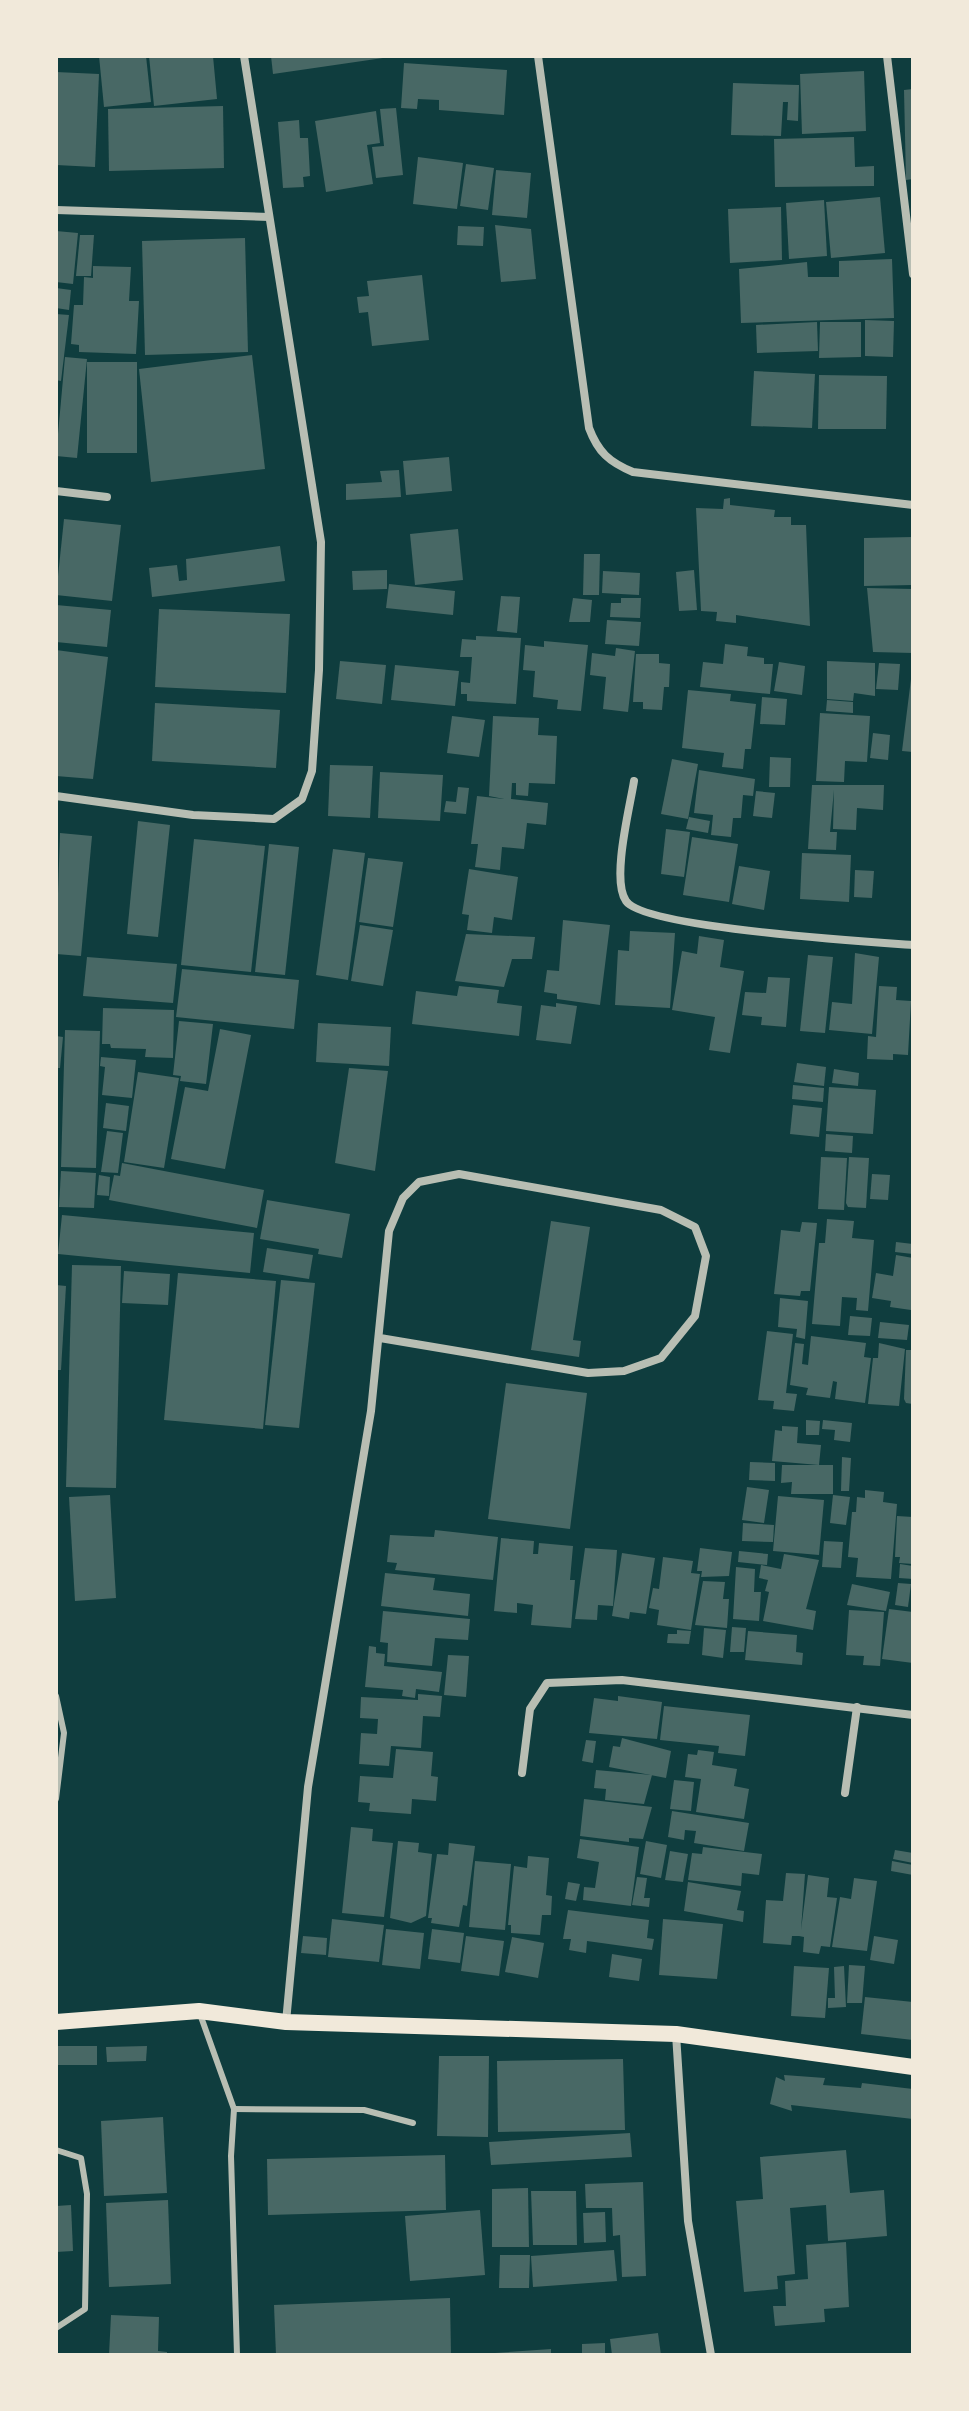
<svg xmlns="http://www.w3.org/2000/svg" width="969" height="2411" font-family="'DM Sans',sans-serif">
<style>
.building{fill:#486865}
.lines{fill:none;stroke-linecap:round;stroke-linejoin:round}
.service{stroke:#b8beb3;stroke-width:6}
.minor{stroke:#b8beb3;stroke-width:8}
.secondary{stroke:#f1e9da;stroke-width:16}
</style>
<rect width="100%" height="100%" fill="#0f3d3e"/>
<!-- building -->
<g class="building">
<polygon points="99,56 146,56 151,102 104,107"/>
<polygon points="149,56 213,56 217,99 154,106"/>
<polygon points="271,56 383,56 383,58 273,74"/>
<polygon points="404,63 507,70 504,115 439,110 439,100 418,99 417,109 401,108"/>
<polygon points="864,71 866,131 802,134 800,74"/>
<polygon points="56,72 99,74 95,167 56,165"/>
<polygon points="733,83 799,85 798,121 787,120 788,102 783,102 781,136 731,135"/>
<polygon points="913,89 913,179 906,180 904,90"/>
<polygon points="223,106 224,168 109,171 108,109"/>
<polygon points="396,108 403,175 376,178 372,147 384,146 380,109"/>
<polygon points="376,111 380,143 367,145 373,184 326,192 315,121"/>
<polygon points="299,120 300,138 308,138 310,176 303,177 304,187 283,188 278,122"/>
<polygon points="854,137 855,167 874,166 874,186 775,187 774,139"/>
<polygon points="418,157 463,163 457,209 413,204"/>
<polygon points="466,164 494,168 488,210 460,206"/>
<polygon points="496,170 531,173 527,218 492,215"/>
<polygon points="880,197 885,253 831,258 826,202"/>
<polygon points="824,200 827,256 789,259 786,203"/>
<polygon points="781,207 782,260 730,263 728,209"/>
<polygon points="495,225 531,229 536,279 501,282"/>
<polygon points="458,226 484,227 483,246 457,245"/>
<polygon points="56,231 78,233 73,284 56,282"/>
<polygon points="80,235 94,235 91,276 76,276"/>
<polygon points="245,238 248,352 145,355 142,241"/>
<polygon points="892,259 894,318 741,323 739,269 807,262 808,277 839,277 839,261"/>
<polygon points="93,266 131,267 129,301 139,301 136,354 79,352 79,345 71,344 74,305 83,305 84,277 93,278"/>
<polygon points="422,275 429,340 372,346 368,312 359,313 357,297 369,296 367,281"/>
<polygon points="56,288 71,290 69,310 56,308"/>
<polygon points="56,314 69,315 61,381 56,380"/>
<polygon points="865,320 894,321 893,357 865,356"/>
<polygon points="817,322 818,351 757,353 756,325"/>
<polygon points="820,322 861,322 861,357 819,358"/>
<polygon points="252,355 265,469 151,482 139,369"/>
<polygon points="65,357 87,359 77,458 56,456"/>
<rect x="87" y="362" width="50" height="91"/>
<polygon points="754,371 815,374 812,428 751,426"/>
<polygon points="819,375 887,376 886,429 818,429"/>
<polygon points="449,457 452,491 406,495 403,461"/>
<polygon points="399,470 401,497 346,500 346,484 382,482 380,471"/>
<polygon points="730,498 730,505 775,510 774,517 791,517 791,525 806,525 810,626 736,615 736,623 716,621 717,612 701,611 696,508 723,509 724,499"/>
<polygon points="64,519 121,525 112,601 56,595"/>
<polygon points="458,529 463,580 415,585 410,534"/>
<polygon points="913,537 913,585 864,586 864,538"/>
<polygon points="280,546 285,581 152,597 149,568 177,565 179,581 187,580 186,559"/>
<polygon points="584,554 600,554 599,595 583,595"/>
<polygon points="387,570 387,589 353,590 352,571"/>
<polygon points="694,570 697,610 679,611 676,572"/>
<polygon points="603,571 640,573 639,595 602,593"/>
<polygon points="389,584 455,591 453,615 386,608"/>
<polygon points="867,588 913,589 913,653 873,652"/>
<polygon points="501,596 520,597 517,633 497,631"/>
<polygon points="573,598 592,600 590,622 569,622"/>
<polygon points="621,598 641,598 640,618 610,617 611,603 621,603"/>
<polygon points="56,605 111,610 107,647 56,642"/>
<polygon points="159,609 290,614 286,693 155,687"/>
<polygon points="607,620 641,622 639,646 605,644"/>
<polygon points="476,636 521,638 516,704 467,701 467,694 461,694 461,682 470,683 472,657 460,657 462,639 476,640"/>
<polygon points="544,641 588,645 581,711 557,709 558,700 533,697 535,671 523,670 525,645 544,647"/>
<polygon points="725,644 748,647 747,656 764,658 764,664 773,664 770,694 700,687 703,662 723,664"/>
<polygon points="616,648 635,651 628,712 603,709 606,677 590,675 592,653 615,656"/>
<polygon points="56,650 108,657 93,779 56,776"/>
<polygon points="636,654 659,654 659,663 670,664 669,687 664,687 662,710 643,709 643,702 633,702"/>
<polygon points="340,661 386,665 382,704 336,699"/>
<polygon points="827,661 875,663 875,696 854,693 853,701 827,699"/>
<polygon points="779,662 805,666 802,695 774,691"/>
<polygon points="879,663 900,664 898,690 876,689"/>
<polygon points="395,665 459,671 455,706 391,700"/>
<polygon points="911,679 913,679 913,752 902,751"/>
<polygon points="688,690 731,694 730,701 756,704 751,749 745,749 743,769 722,767 724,753 682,748"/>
<polygon points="762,697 787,699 785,725 760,724"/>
<polygon points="827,700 853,702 853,713 826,711"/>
<polygon points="155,703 280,710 276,768 152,761"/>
<polygon points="820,713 870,716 867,762 845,761 844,782 816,781"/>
<polygon points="452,716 485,720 479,757 447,753"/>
<polygon points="493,716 539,718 538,735 557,736 555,784 529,783 528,796 516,795 516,783 512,783 511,799 548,803 546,825 527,823 524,849 502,847 500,870 475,867 478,844 471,844 477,796 504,799 489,796"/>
<polygon points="873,733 890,735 888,760 870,758"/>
<polygon points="770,757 791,758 790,787 769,787"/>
<polygon points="672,759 698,764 688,819 661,814"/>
<polygon points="330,765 373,766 370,818 328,816"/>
<polygon points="699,770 755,779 753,796 743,795 741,818 733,818 731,837 711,835 713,815 694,813"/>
<polygon points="380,772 443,775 440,821 378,818"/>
<polygon points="812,785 884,785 883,810 857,808 856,830 833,829 834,790 830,832 837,832 836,850 808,849"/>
<polygon points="458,787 469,788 466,814 444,812 446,801 456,802"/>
<polygon points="756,791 775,793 772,818 753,816"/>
<polygon points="689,817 710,821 708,833 686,829"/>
<polygon points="138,821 170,825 158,937 127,934"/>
<polygon points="666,829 690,832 684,877 661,874"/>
<polygon points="60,833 92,836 81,956 56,954"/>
<polygon points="692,837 738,844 729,902 683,895"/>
<polygon points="194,839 265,846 251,972 181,965"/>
<polygon points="269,844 299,847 285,975 255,972"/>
<polygon points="333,849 365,853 348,980 316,975"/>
<polygon points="802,853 851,855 849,902 800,899"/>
<polygon points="368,858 403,862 393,927 359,922"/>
<polygon points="739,866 770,871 764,910 732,904"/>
<polygon points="469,869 518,877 512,920 494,917 492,933 467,930 469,915 462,914"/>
<polygon points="855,870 874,871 872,898 854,897"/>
<polygon points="563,920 610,925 600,1005 557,999 557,994 544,992 547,970 559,971"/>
<polygon points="360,925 393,930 383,986 351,981"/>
<polygon points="630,931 675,933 670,1008 615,1005 618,950 629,951"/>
<polygon points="466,934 535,937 532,959 512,959 504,987 455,981"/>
<polygon points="699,936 724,940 720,967 744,971 730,1053 709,1050 715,1017 672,1010 682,951 697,954"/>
<polygon points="855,953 879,957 872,1034 829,1030 832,1002 852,1004"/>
<polygon points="808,955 833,957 825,1033 800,1031"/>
<polygon points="87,957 177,964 173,1003 83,996"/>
<polygon points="182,969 299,980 294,1029 176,1017"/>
<polygon points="768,977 790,978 786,1027 761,1025 762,1017 742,1015 745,992 766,993"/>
<polygon points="459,986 499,990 497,1003 522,1006 519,1036 412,1024 416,991 457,996"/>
<polygon points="879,986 897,987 896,1000 911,1001 908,1055 893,1054 893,1060 867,1059 868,1036 876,1037"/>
<polygon points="556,1003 577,1006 571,1044 536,1040 541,1005 556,1007"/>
<polygon points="103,1008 174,1010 173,1058 145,1057 146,1049 111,1048 110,1044 102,1044"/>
<polygon points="179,1021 213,1024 206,1084 180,1081 181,1076 173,1075"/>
<polygon points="318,1023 391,1027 389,1066 316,1062"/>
<polygon points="220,1029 251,1035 225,1169 171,1159 185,1087 208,1091"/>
<polygon points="65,1030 100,1031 96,1168 61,1167"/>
<polygon points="56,1036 63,1037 60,1068 56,1068"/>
<polygon points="101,1057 136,1060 132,1098 102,1095 105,1067 100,1066"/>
<polygon points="797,1063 826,1067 824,1086 794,1082"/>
<polygon points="349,1068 388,1071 375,1171 335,1163"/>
<polygon points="834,1069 859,1073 858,1086 832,1083"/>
<polygon points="138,1072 179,1078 164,1168 124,1162"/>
<polygon points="793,1085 824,1088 823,1102 792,1099"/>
<polygon points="829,1087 876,1090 873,1134 826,1131"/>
<polygon points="106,1103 129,1106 126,1131 103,1128"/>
<polygon points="793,1105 822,1108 819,1137 790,1134"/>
<polygon points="107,1131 123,1133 118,1173 101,1172"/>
<polygon points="826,1134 853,1136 852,1153 825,1151"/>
<polygon points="821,1157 847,1158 844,1210 818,1209"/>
<polygon points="849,1157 869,1158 866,1208 848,1207 846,1203"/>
<polygon points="122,1163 264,1190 257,1228 109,1200 114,1175 120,1176"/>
<polygon points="61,1171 96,1173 94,1208 59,1207"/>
<polygon points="872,1174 890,1175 888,1200 870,1199"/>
<polygon points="99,1175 110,1177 109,1196 97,1195"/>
<polygon points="267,1200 350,1214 342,1258 318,1254 319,1249 260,1239"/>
<polygon points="62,1215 254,1233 250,1273 58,1254"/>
<polygon points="827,1219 854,1221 852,1238 874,1240 868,1311 856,1310 857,1298 842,1297 840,1326 812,1324 819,1243 825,1243"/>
<polygon points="551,1221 590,1227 573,1340 581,1341 579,1357 531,1350"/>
<polygon points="802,1222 817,1223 810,1291 801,1291 800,1296 774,1294 781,1230 800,1232"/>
<polygon points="896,1242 913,1244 913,1254 895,1252"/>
<polygon points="267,1248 313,1255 309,1279 263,1272"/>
<polygon points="896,1255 913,1258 911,1310 890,1307 891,1301 872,1298 876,1273 893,1276"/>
<polygon points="72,1265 121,1266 116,1488 66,1487"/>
<polygon points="124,1271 170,1274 168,1305 122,1303"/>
<polygon points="178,1273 276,1281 263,1429 164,1420"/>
<polygon points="281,1280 315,1283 299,1428 265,1425"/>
<polygon points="56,1285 66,1286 61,1370 56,1370"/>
<polygon points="780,1298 808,1301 805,1339 796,1337 797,1329 778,1327"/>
<polygon points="850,1316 872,1318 870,1336 848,1335"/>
<polygon points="880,1322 909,1325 907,1340 878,1338"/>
<polygon points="767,1331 793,1334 786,1393 797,1394 794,1411 773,1409 774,1401 758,1400"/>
<polygon points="811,1336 866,1343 864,1357 871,1358 865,1403 835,1399 837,1382 833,1381 830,1398 806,1395 808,1388 790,1385 795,1343 804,1344 802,1364 808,1365"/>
<polygon points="879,1343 905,1349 899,1406 868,1404 873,1358 878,1358"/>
<polygon points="906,1350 913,1350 913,1404 906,1403 904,1399"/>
<polygon points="506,1383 587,1393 570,1529 488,1519"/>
<polygon points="806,1420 820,1421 819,1435 806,1435"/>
<polygon points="823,1420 852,1423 850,1442 834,1440 835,1430 822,1429"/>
<polygon points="782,1426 798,1427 797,1443 821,1445 819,1465 772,1461 775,1430 782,1431"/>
<polygon points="842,1457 851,1458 849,1491 841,1491"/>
<polygon points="750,1462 775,1463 775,1481 749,1480"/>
<polygon points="782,1465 833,1465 833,1494 791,1494 792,1482 781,1483"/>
<polygon points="747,1487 769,1490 764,1523 742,1520"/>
<polygon points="865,1490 884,1492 883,1502 897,1504 891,1579 856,1577 858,1558 848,1557 852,1512 856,1512 857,1497 865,1498"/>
<polygon points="110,1495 116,1598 75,1601 69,1497"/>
<polygon points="833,1495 850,1497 846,1525 830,1523"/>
<polygon points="778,1496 824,1500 819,1555 773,1551"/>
<polygon points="897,1516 913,1517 913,1564 899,1563 900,1557 895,1557"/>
<polygon points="743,1523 774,1525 773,1542 742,1541"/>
<polygon points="435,1530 498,1537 493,1580 395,1570 397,1563 387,1562 390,1535 434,1537"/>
<polygon points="501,1538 534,1541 533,1554 538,1554 539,1543 573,1546 570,1580 575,1580 571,1628 531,1625 533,1605 517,1603 517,1613 494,1611"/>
<polygon points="824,1541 843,1542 841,1568 822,1567"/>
<polygon points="585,1548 617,1550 613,1606 598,1605 597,1620 575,1619"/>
<polygon points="700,1548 732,1552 729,1576 701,1577 702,1571 697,1571"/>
<polygon points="739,1551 768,1554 767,1565 738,1562"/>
<polygon points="622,1553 655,1558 646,1614 630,1612 629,1619 612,1616"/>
<polygon points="784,1554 819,1560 806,1609 816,1611 813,1630 763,1621 769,1592 765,1591 768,1580 759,1578 761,1565 781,1569"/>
<polygon points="663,1557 693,1561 691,1573 700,1574 691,1630 657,1625 659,1610 649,1608 653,1588 659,1589"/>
<polygon points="900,1564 913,1566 913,1579 899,1578"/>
<polygon points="736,1567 755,1569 754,1592 761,1592 759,1621 733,1619"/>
<polygon points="385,1573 435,1578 433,1590 470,1594 468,1616 381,1606"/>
<polygon points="703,1581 725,1582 723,1599 729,1599 727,1628 695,1625"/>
<polygon points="898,1583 911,1584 908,1607 895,1605"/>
<polygon points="852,1584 890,1592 886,1611 847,1605"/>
<polygon points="889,1609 913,1612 913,1663 882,1659"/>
<polygon points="849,1610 884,1612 880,1666 863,1665 864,1656 846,1655"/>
<polygon points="383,1611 470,1619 468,1640 435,1638 432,1666 387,1662 388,1643 380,1642"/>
<polygon points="732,1627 746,1628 744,1652 730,1652"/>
<polygon points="704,1628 726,1630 723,1658 702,1655"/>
<polygon points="677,1630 691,1631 689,1644 667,1643 668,1634 677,1634"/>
<polygon points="748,1631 797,1635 796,1652 803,1653 802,1665 745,1660"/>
<polygon points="369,1646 376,1647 376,1653 385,1654 384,1666 442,1672 439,1692 416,1689 415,1698 402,1696 403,1690 365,1687"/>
<polygon points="448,1655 469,1656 466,1697 444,1695"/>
<polygon points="418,1694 442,1696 440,1717 423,1716 421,1748 391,1746 389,1766 359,1764 361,1733 377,1734 378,1719 360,1718 361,1697 418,1700"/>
<polygon points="618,1696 662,1702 657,1739 589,1733 594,1698 618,1701"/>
<polygon points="664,1706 750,1715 745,1756 718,1753 719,1746 660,1740"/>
<polygon points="622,1738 671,1751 666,1778 609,1767 613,1746 620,1747"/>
<polygon points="586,1740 596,1741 593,1763 582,1761"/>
<polygon points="396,1749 433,1752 431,1776 438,1777 436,1801 412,1799 411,1814 369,1811 370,1803 358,1802 360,1776 393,1778"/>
<polygon points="698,1750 714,1752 712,1765 737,1769 734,1786 749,1789 744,1819 696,1812 701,1779 685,1777 688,1754 697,1755"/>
<polygon points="596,1770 652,1775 644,1804 605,1800 606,1789 594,1788"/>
<polygon points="674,1780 694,1782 691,1811 670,1809"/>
<polygon points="584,1799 652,1807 643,1839 629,1838 629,1842 580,1836"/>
<polygon points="672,1811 749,1823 744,1851 694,1843 696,1831 685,1830 684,1840 668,1837"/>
<polygon points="351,1827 373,1829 372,1841 393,1843 384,1917 342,1913"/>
<polygon points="580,1839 639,1847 631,1906 583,1900 584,1887 595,1888 599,1862 577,1858"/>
<polygon points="398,1841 419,1843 418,1852 432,1854 426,1916 411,1923 390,1918"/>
<polygon points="646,1841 667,1845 661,1878 640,1874"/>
<polygon points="449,1843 475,1846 467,1906 463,1905 459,1927 431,1923 432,1918 428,1918 437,1854 448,1855"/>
<polygon points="703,1847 762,1854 759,1875 742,1873 741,1886 688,1880 692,1853 702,1854"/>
<polygon points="895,1850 913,1853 913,1863 893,1859"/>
<polygon points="670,1851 688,1854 683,1882 665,1880"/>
<polygon points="528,1856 549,1858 546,1895 552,1896 551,1915 542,1915 540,1935 511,1933 511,1925 508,1925 514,1866 527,1868"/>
<polygon points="475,1861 511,1864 505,1930 469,1927"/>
<polygon points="892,1861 913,1865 913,1875 891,1871"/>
<polygon points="786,1873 805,1874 801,1930 808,1875 829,1878 827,1897 837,1898 830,1947 821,1946 819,1954 803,1952 804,1937 799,1936 792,1936 791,1945 763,1943 766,1900 783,1901"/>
<polygon points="637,1877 647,1878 644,1898 650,1898 649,1907 632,1905"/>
<polygon points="854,1878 877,1881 867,1951 832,1947 840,1897 851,1899"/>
<polygon points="568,1882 580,1884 576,1901 565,1899"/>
<polygon points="688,1882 741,1891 737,1910 744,1911 743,1922 684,1911"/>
<polygon points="568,1910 649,1920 647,1938 654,1939 652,1950 587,1941 586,1953 569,1950 571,1939 563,1939"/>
<polygon points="332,1919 384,1925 379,1962 328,1957"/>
<polygon points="663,1919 723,1924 717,1979 659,1975"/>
<polygon points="386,1929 424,1933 420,1969 382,1965"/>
<polygon points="432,1929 464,1933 460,1963 428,1959"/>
<polygon points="303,1936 327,1938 326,1955 301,1953"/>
<polygon points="466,1936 504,1941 499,1976 461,1971"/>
<polygon points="874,1936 898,1940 894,1964 870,1960"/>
<polygon points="512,1937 544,1943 538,1978 505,1972"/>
<polygon points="612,1954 642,1959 639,1981 609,1977"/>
<polygon points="849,1965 865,1966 862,2003 847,2003"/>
<polygon points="794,1966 829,1968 825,2018 791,2016"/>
<polygon points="844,1966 846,2007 828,2008 828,1998 835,1998 834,1967"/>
<polygon points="865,1997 913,2002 913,2040 861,2034"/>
<rect x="56" y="2046" width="41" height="19"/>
<polygon points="147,2046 146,2061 107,2062 106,2047"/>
<polygon points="439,2056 489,2056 488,2137 437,2136"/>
<polygon points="623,2059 625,2130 498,2132 497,2061"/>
<polygon points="784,2075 825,2078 823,2085 861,2088 862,2083 913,2089 913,2119 791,2105 792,2111 770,2104 776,2077 785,2081"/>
<polygon points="163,2117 167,2193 104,2196 101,2121"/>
<polygon points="630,2133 632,2157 491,2165 489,2142"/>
<polygon points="846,2150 850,2193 884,2190 887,2236 828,2241 826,2205 790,2208 795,2274 777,2276 778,2289 744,2292 736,2201 763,2199 760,2157"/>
<polygon points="445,2155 446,2210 268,2215 267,2159"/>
<polygon points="643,2182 646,2276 622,2277 620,2235 613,2236 612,2208 586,2208 585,2184"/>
<polygon points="528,2188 529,2247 492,2247 492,2189"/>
<polygon points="531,2191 576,2191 577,2245 533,2245"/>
<polygon points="168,2200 171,2284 109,2287 106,2203"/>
<polygon points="71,2205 73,2251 56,2252 56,2206"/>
<polygon points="480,2210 485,2275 410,2281 405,2216"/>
<polygon points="605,2212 606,2242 584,2243 583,2213"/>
<polygon points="846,2242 849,2307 824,2309 825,2322 775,2326 773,2306 786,2306 785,2281 808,2279 806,2245"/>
<polygon points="614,2250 617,2281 533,2287 531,2256"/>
<polygon points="500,2255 530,2255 529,2288 499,2288"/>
<polygon points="450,2298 451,2355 276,2355 274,2305"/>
<polygon points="111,2315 159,2317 158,2351 167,2352 167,2355 109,2355"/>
<polygon points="658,2333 661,2355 612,2355 610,2339"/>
<polygon points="605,2343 605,2355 582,2355 582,2344"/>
<polygon points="551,2349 551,2355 495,2355 495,2353"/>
</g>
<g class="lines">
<!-- service -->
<g class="service">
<polyline points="56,1696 64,1733 56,1799"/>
<polyline points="200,2014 234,2109 231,2156 237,2355"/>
<polyline points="234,2109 364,2110 413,2123"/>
<polyline points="56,2150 81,2158 87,2194 85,2309 56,2328"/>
</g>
<!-- minor -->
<g class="minor">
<path d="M 538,56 L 589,428 C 598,452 609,462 633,472 L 913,505"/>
<polyline points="887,56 913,274"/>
<polyline points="56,210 269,217"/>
<polyline points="56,491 107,497"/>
<path d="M 634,781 C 630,807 611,880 626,901 C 644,928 870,942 913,945"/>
<polyline points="56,796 193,815 274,819 302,799 312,771 319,670 321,542 244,56"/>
<polyline points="522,1773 530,1709 547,1683 622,1680 913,1715"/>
<polyline points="845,1793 857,1707"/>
<polyline points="286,2022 308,1787 371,1411 389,1231 403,1198 419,1182 459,1174 661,1210 695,1227 706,1256 695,1316 661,1358 624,1371 588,1373 380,1338"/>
<polyline points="676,2034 688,2221 711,2355"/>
</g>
<!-- secondary -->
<polyline class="secondary" points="56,2022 199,2011 286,2022 676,2034 913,2067"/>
</g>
<!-- border -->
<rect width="969" height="2411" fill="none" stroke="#f1e9da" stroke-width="116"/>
</svg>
